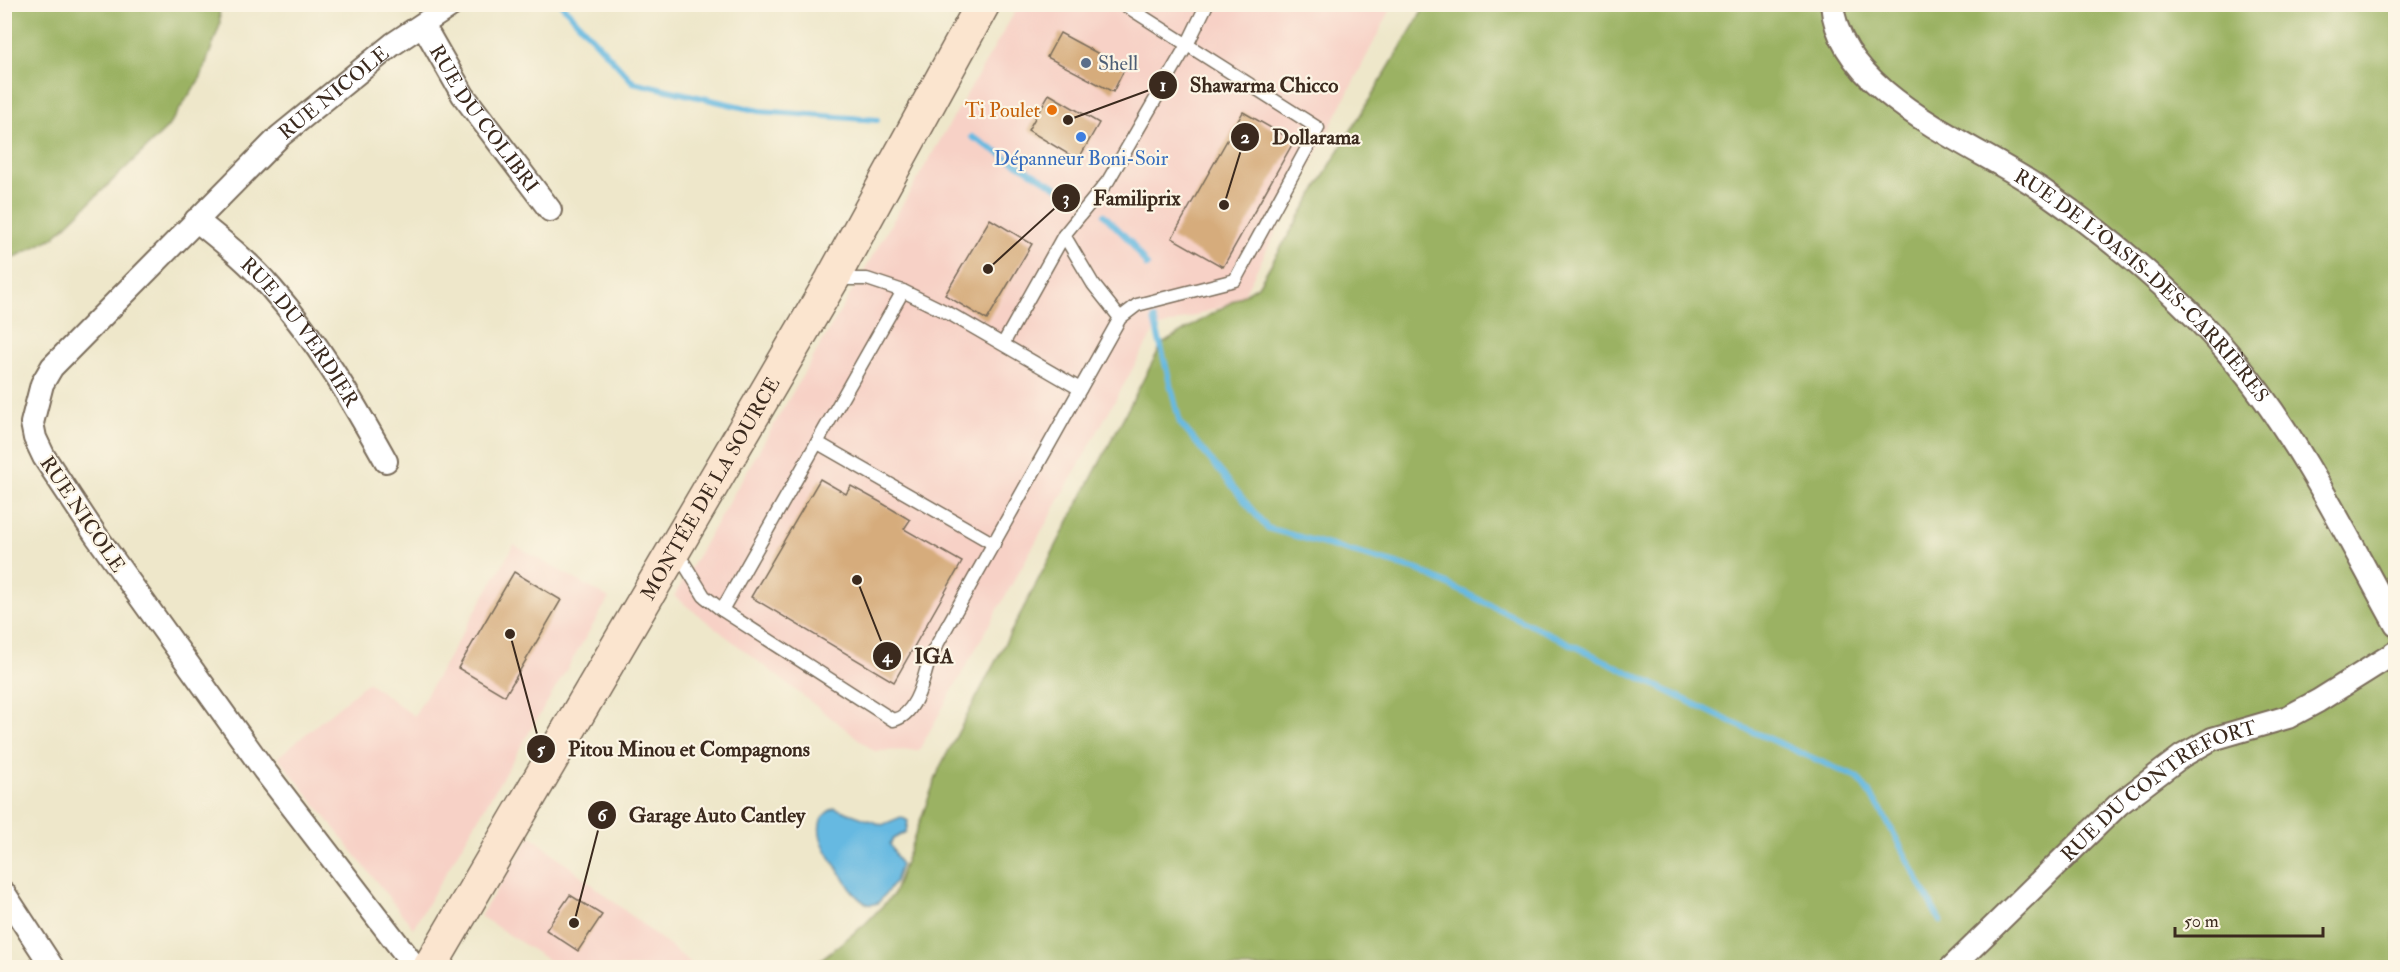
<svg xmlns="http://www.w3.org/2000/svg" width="2400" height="972" font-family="'IM FELL Double Pica',serif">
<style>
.built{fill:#f7d1c6}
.forest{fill:#9bb264;stroke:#6b6e41;stroke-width:1.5}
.water{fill:#66b9e1;stroke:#507280;stroke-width:1.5}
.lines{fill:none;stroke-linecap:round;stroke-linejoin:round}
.stream{stroke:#66b9e1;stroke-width:6}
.building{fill:#d6ac7b}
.service-casing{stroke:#7a6c5a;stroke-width:15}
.minor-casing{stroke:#7a6c5a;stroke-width:26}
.secondary-casing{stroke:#7a6c5a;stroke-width:36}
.service{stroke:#fff;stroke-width:12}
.minor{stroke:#fff;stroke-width:22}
.secondary{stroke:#fbe5cf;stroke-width:33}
.service-dot{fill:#5c6f8a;stroke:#fcf5e5;stroke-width:2}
.food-dot{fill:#e8710a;stroke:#fcf5e5;stroke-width:2}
.shop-dot{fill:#3f7fe0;stroke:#fcf5e5;stroke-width:2}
.labels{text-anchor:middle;stroke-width:4.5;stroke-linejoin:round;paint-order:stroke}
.service-label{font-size:20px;fill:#4e5e75;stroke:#fcf5e5;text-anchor:start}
.street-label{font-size:20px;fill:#3b2a1e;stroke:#fcf5e5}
.food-label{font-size:20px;fill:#c56008;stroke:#fcf5e5;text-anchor:end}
.shop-label{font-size:20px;fill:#366cbe;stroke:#fcf5e5}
.leader{fill:none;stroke:#3b2a1e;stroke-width:2}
.callout-dot{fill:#3b2a1e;stroke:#fcf5e5;stroke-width:2}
.mark-label{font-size:18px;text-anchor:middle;font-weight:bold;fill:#fff}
.callout-label{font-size:21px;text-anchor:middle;font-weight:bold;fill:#3b2a1e;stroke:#fcf5e5;stroke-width:4.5;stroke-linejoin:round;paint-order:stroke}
</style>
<rect width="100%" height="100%" fill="#fcf5e5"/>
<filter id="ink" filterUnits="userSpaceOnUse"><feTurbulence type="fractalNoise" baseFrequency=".0167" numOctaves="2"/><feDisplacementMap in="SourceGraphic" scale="12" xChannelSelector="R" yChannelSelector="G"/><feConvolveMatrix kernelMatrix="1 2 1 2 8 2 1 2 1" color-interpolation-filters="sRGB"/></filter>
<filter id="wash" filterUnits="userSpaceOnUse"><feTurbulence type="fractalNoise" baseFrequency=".008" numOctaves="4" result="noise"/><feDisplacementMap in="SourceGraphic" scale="24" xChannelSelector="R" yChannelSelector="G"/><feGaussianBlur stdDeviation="1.35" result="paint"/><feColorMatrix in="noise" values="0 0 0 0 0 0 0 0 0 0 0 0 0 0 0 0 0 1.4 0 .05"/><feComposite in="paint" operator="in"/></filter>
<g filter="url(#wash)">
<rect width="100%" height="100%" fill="#eee7ca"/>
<!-- built -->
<g class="built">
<polygon points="1019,5 1393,5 1241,300 1155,329 919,750 874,751 674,596"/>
<polygon points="514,545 609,598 413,928 278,757 368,682 414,716"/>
<polygon points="531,836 696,967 559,967 480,916"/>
</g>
<!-- forest -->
<g class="forest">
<polygon points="5,4 219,5 220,25 201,77 167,128 53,238 5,262"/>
<polygon points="1426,5 2395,5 2395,967 810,968 864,925 893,895 940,767 1162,344 1258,286"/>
</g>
<!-- water -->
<path class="water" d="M 835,808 L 882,825 L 901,817 L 908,821 L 906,832 L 893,839 L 890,844 L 901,865 L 895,882 L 878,903 C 875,904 871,905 868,904 C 856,900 847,883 840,872 C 827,854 804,821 835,808 Z"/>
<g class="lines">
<!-- stream -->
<g class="stream">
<polyline points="561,4 633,82 759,111 877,120"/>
<polyline points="972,137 1070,195"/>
<polyline points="1104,215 1130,241 1147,266"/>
<polyline points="1154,319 1180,423 1267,528 1418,570 1733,723 1858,778 1880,808 1940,921"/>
</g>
</g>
<g id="blocks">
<!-- building -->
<g class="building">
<polygon points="1060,33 1125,68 1113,92 1047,57"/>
<polygon points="1049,94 1099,123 1078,160 1028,130"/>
<polygon points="1243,112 1294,141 1223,267 1172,238"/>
<polygon points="990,219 1032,244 987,320 945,295"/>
<polygon points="820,479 846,494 851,486 880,502 910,520 904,529 962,562 894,682 751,597"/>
<polygon points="514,572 561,600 505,696 458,668"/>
<polygon points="570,895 602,915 578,951 546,930"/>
</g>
</g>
</g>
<g filter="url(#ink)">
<use href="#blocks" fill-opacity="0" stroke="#7a6c5a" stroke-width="1.5"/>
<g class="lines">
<defs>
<g id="service">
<polyline points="1064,235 1093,284 1120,318"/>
<polyline points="836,279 867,279 903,291 952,315 1080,389"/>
<polyline points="1003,344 1064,235 1108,181 1187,45 1207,4"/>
<polyline points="818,443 994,544"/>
<path d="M 677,552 L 704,596 L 722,610 L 893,720 C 917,716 924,676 930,657 L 1120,318 L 1137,305 L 1235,280 L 1318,128 L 1123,4"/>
<polyline points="722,610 903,291"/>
</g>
<g id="minor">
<path id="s1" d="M 1832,4 C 1840,96 1976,144 2042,190 C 2113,240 2183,297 2238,365 C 2302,443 2347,537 2396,625"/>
<path id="s2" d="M 423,25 L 463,95 L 550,210"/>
<path id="s3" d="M 196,220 C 222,241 249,262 271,288 C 317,340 352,400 386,461"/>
<polyline points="4,893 53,968"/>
<path id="s4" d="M 416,968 L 264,770 L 95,534 L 44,457 L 35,438 L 32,423 L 42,384 L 52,367 L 280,136 L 393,44 L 453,4"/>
<path id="s5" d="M 1951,968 L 2119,804 L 2182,756 L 2212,739 L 2288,717 L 2318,701 L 2396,652"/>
</g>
<g id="secondary">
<path id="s6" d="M 429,968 L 832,280 L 983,4"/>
</g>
</defs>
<!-- service casing -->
<use href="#service" class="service-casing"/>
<!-- minor casing -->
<use href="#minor" class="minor-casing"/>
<!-- secondary casing -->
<use href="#secondary" class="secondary-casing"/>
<!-- service -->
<use href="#service" class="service"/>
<!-- minor -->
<use href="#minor" class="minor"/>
<!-- secondary -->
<use href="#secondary" class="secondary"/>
</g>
</g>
<!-- markers -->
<circle class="service-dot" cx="1086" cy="63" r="6"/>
<circle class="food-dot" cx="1052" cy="110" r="6"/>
<circle class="shop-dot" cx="1081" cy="137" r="6"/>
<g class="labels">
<!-- service labels -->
<g class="service-label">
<text x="1098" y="70">Shell</text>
</g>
<!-- street labels -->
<g class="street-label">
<text dy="7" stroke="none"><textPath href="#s4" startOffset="1122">RUE NICOLE</textPath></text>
<text dy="7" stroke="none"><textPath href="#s2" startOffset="112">RUE DU COLIBRI</textPath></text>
<text dy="7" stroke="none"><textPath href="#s1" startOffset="429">RUE DE L'OASIS-DES-CARRIÈRES</textPath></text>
<text dy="7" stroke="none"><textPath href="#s3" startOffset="154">RUE DU VERDIER</textPath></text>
<text dy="7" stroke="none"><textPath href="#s6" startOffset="556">MONTÉE DE LA SOURCE</textPath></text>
<text transform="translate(83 514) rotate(56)" y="7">RUE NICOLE</text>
<text dy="7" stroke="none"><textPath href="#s5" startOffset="276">RUE DU CONTREFORT</textPath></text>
</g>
<!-- food labels -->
<g class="food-label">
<text x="1040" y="117">Ti Poulet</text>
</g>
<!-- shop labels -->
<g class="shop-label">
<text x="1081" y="165">Dépanneur Boni-Soir</text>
</g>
</g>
<!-- callouts -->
<path class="leader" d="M1068 120L1163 85M1224 205L1245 137M988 269L1066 198M857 580L887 656M510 634L541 749M574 923L602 815"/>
<g class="callout-dot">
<circle cx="1068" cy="120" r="6"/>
<circle cx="1224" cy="205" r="6"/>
<circle cx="988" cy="269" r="6"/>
<circle cx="857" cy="580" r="6"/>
<circle cx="510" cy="634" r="6"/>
<circle cx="574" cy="923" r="6"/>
<circle cx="1163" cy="85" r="15"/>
<circle cx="1245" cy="137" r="15"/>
<circle cx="1066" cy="198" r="15"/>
<circle cx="887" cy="656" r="15"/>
<circle cx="541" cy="749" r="15"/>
<circle cx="602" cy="815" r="15"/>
</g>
<g class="mark-label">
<text x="1163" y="91">1</text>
<text x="1245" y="143">2</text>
<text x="1066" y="204">3</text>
<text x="887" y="662">4</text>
<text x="541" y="755">5</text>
<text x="602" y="821">6</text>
</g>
<g class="callout-label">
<text x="1264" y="92">Shawarma Chicco</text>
<text x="1316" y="144">Dollarama</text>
<text x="1137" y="205">Familiprix</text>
<text x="934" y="663">IGA</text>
<text x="689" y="756">Pitou Minou et Compagnons</text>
<text x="717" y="822">Garage Auto Cantley</text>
</g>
<!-- margin -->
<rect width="2400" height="972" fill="none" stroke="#fcf5e5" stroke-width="24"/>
<!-- scale -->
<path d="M2175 927v9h148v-9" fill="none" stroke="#3b2a1e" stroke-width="3"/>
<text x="2184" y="927" font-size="18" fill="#3b2a1e" stroke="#fcf5e5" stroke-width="4.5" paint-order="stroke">50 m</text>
</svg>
